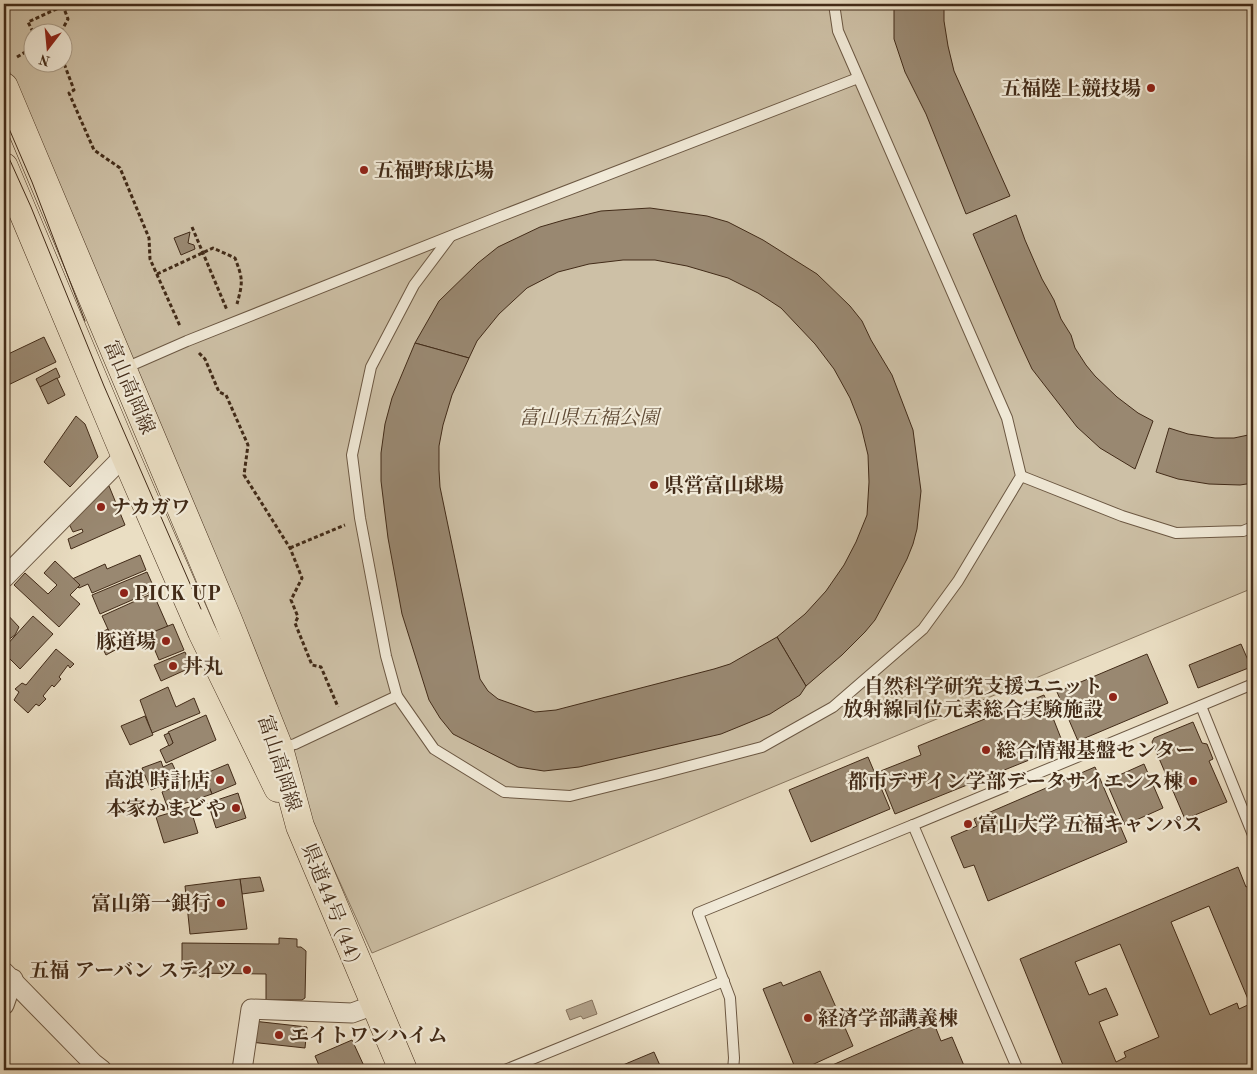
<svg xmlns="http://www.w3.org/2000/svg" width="1257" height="1074" font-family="'Old Standard TT','Noto Serif JP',serif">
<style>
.green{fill:#cdc0a6;stroke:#88765f;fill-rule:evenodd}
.water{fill:#b1a189;stroke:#85725c}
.building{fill:#998871;stroke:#422b18;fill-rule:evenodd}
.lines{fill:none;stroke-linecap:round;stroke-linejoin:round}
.lane-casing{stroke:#6c5843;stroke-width:12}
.street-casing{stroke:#6c5843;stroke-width:21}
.primary-casing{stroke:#422b18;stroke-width:29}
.path{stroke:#422b18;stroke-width:3;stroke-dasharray:4 2.5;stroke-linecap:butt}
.lane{stroke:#f1ead8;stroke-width:10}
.street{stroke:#f1ead8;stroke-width:19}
.primary{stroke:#eadec3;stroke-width:28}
.tram{stroke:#422b18;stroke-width:1}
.poi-dot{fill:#8f2418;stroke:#f1ead8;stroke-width:2}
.labels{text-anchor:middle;stroke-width:4.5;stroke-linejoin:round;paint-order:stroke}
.poi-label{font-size:20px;font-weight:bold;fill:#422b18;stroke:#f1ead8;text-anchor:start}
.street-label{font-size:20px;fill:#422b18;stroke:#f1ead8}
.park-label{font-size:20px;font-style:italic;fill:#5e4934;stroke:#f1ead8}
</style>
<rect width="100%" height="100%" fill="#eadec3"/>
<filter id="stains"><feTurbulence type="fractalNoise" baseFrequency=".004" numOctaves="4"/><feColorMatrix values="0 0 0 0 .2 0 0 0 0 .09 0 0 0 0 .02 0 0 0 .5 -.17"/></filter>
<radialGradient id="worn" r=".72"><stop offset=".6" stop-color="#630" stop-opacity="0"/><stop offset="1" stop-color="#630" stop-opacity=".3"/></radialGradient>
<!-- green -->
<path class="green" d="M 4,4 L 1253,4 L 1253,588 L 372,953 L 279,748 L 122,369 L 4,57 ZM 32,32 L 62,32 L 62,62 L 32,62 Z"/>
<!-- water -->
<polygon class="water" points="592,1000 597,1014 583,1019 581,1016 570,1020 566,1010"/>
<!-- building -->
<g class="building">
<polygon points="894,4 944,4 944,21 948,46 954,71 1010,196 966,214 926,114 905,72 894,39"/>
<polygon points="650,208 707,216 728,222 763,240 817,274 850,306 862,321 871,340 892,375 913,430 921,491 917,529 913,544 907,559 889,594 875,620 865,632 842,655 806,686 777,637 805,614 826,591 844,565 856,542 867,515 869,482 868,455 861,426 850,398 834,369 815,344 781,308 758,293 728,278 687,266 655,260 623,260 589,264 558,272 527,288 499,314 477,341 469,358 415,343 439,301 478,263 498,247 540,227 564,220 601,211"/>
<polygon points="1016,215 1025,240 1042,279 1054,300 1061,319 1071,335 1075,348 1086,365 1095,376 1117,397 1138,413 1153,421 1135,469 1100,448 1077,427 1032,369 1019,341 973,234"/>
<polygon points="190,232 188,243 194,245 195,249 181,255 174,238"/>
<polygon points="44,337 56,362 4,387 4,356"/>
<polygon points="415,343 469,358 452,395 443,425 439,446 439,470 440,487 480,679 488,691 498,699 535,712 556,710 714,669 730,664 777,637 806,686 800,695 770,714 721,734 579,767 544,771 518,767 453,734 440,718 429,700 402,614 388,538 381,481 381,453 385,424 392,398"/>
<polygon points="56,368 60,377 40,387 36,379"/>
<polygon points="57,378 65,395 48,404 40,387"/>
<polygon points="76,416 85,424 98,457 70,487 44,462"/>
<polygon points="1169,428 1188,434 1215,438 1234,438 1253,434 1253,483 1240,485 1209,484 1178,479 1156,472"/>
<polygon points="109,486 125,525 71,549 68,539 83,532 82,529 73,532 69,524 101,490"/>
<polygon points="140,555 146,570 92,593 88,584 79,588 70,580 105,564 107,569"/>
<polygon points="55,561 80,585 70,595 80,604 59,627 14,585 25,573 48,594 57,585 44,573"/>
<polygon points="147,572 155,590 100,614 92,595"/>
<polygon points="153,593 168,627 117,649 102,616"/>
<polygon points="4,611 19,627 15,635 4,643"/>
<polygon points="33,616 53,634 20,669 4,653 4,648"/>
<polygon points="173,624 184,650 159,660 148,634"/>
<polygon points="108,629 117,649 106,655 96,635"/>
<polygon points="1241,644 1251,667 1198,688 1189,665"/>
<polygon points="56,649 74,664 70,668 68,665 59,677 61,679 54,687 52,685 43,696 46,699 39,706 36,704 28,713 14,700 19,692 15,689 22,683 26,685"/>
<polygon points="185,652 192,667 161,681 154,665"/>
<polygon points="1147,654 1168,703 1078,741 1057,692"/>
<polygon points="168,687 176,707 194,698 200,713 152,733 140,700"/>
<polygon points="1044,695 1064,746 895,814 878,772 921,755 918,746"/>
<polygon points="206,715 216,740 166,763 160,750 173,743 168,732"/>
<polygon points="145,716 153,735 130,745 121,726"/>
<polygon points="1193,722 1202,743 1207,744 1213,759 1209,761 1227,802 1185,819 1152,742 1154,738"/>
<polygon points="169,733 173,743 169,746 164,735"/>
<polygon points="868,757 890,809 811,842 789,790"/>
<polygon points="161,761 163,767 172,763 179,778 151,790 142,768"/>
<polygon points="228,764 236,784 212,794 204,774"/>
<polygon points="1144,764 1163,808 1125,825 1106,781"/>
<polygon points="1095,767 1127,842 988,901 974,865 964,868 951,837 977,826 974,819"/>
<polygon points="204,775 212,794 168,809 162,792"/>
<polygon points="238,793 246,818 216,828 208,803"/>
<polygon points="167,804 168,809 156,813 154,808"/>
<polygon points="190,807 198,833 164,843 156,817"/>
<path d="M 1238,867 L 1246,887 L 1253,884 L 1253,1070 L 1065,1070 L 1020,959 ZM 1209,906 L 1250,1004 L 1239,1009 L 1237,1003 L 1210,1015 L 1171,922 ZM 1120,944 L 1159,1037 L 1124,1052 L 1126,1057 L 1116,1062 L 1099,1022 L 1118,1015 L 1106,988 L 1089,995 L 1075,962 Z"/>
<polygon points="260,877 264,891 242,894 240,879"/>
<polygon points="240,879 247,929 190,934 185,886"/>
<polygon points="279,938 297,939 297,947 301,947 306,951 305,998 302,1000 266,1000 266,974 188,973 188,968 182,968 182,943 279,944"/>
<polygon points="820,971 853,1046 801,1070 796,1070 763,989 781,982 783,986"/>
<polygon points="199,973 207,973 207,974 202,977 199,976"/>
<polygon points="253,1021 307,1027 305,1048 250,1042"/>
<polygon points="933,1021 941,1041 952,1037 965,1068 961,1070 821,1070"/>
<polygon points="352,1040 364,1066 353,1070 321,1070 315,1056"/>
<polygon points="654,1052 662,1070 611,1070"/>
<polygon points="316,1066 318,1070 307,1070"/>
</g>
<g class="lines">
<defs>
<g id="lane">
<polyline points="450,237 414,285 371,367 352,455 360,518 386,656 397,696 434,749 504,792 570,796 659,774 762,747 833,707 923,629 958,581 1021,476 1007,418 838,31 834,4"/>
<polyline points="123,369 187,341 501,216 858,78"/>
<polyline points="1021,476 1122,516 1176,533 1243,531 1253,527"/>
<polyline points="1201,706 1253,835"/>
<polyline points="280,748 295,744 397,696"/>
<polyline points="505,1070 724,981"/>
<polyline points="733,1070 734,1058 730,998 698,913 913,825"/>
<polyline points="1018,1070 913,825 1253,684"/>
</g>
<g id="street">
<polyline points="4,578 125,455"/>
<polyline points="4,972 93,1063 102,1070"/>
<polyline points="4,1005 13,979"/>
<polyline points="242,1070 251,1009 352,1013 374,1005"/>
</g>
<g id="primary">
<polyline points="4,87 228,620 279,748 300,826 403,1070"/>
<polyline points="4,167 125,455 202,632 278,788"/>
</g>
</defs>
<!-- lane casing -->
<use href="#lane" class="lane-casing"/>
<!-- street casing -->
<use href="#street" class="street-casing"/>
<!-- primary casing -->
<use href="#primary" class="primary-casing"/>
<!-- path -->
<g class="path">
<polyline points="33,32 28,22 63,6"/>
<polyline points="61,32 68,19 63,6 64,4"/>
<polyline points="17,57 32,48"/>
<polyline points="62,58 74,90 69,93 94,150 120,168 149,238 150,259 180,326"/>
<polyline points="192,227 227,310"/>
<path d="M 157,274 L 213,248 L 235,258 C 243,279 243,282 237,304"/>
<polyline points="199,353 205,359 219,392 226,395 248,445 244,475 290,548 302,578 291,600 298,617 295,623 312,665 321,667 338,707"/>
<polyline points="290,548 345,525"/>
</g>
<!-- lane -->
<use href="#lane" class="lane"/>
<!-- street -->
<use href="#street" class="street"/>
<!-- primary -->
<use href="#primary" class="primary"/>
<!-- tram -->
<g class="tram">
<polyline points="4,117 32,182 85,321"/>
<polyline points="4,147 31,207 104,386 201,609"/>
</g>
</g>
<!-- markers -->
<g class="poi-dot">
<circle cx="1151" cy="88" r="5"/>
<circle cx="364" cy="170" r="5"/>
<circle cx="654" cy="485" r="5"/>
<circle cx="101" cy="507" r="5"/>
<circle cx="124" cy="593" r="5"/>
<circle cx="166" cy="641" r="5"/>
<circle cx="173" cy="666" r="5"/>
<circle cx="1113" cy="697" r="5"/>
<circle cx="986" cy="750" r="5"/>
<circle cx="220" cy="780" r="5"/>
<circle cx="1193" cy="781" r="5"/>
<circle cx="236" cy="808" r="5"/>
<circle cx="968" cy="824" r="5"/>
<circle cx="221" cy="903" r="5"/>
<circle cx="247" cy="970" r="5"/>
<circle cx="808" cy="1018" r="5"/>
<circle cx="279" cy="1035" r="5"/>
</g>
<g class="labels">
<!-- poi labels -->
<g class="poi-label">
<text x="1141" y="95" text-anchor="end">五福陸上競技場</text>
<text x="374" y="177">五福野球広場</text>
<text x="664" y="492">県営富山球場</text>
<text x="111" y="514">ナカガワ</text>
<text x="134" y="600">PICK UP</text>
<text x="156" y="648" text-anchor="end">豚道場</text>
<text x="183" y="673">丼丸</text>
<text x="1103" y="693" text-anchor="end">自然科学研究支援ユニット<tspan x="1103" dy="23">放射線同位元素総合実験施設</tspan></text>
<text x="996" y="757">総合情報基盤センター</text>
<text x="210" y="787" text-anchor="end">高浪 時計店</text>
<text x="1183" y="788" text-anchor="end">都市デザイン学部データサイエンス棟</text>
<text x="226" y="815" text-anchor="end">本家かまどや</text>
<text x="978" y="831">富山大学 五福キャンパス</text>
<text x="211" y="910" text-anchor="end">富山第一銀行</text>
<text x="237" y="977" text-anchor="end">五福 アーバン ステイツ</text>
<text x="818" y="1025">経済学部講義棟</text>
<text x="289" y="1042">エイトワンハイム</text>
</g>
<!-- street labels -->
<g class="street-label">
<text transform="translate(130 387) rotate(67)" y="7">富山高岡線</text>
<text transform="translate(280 763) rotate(72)" y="7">富山高岡線</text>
<text transform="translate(332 903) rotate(68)" y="7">県道44号 (44)</text>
</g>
<!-- park labels -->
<g class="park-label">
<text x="589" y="424">富山県五福公園</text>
</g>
</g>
<!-- margin -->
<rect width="1257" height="1074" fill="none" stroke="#eadec3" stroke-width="20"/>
<rect x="5" y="5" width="1247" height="1064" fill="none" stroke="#422b18" stroke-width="2.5"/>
<rect x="10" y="10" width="1237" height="1054" fill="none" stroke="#422b18"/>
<!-- north arrow -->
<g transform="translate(48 48) rotate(196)"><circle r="24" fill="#f1ead8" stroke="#ab9e8b"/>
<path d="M0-4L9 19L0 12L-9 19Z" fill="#8f2418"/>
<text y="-8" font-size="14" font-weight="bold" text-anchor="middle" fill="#422b18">N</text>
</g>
<rect width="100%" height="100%" filter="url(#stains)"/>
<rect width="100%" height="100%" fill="url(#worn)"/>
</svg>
